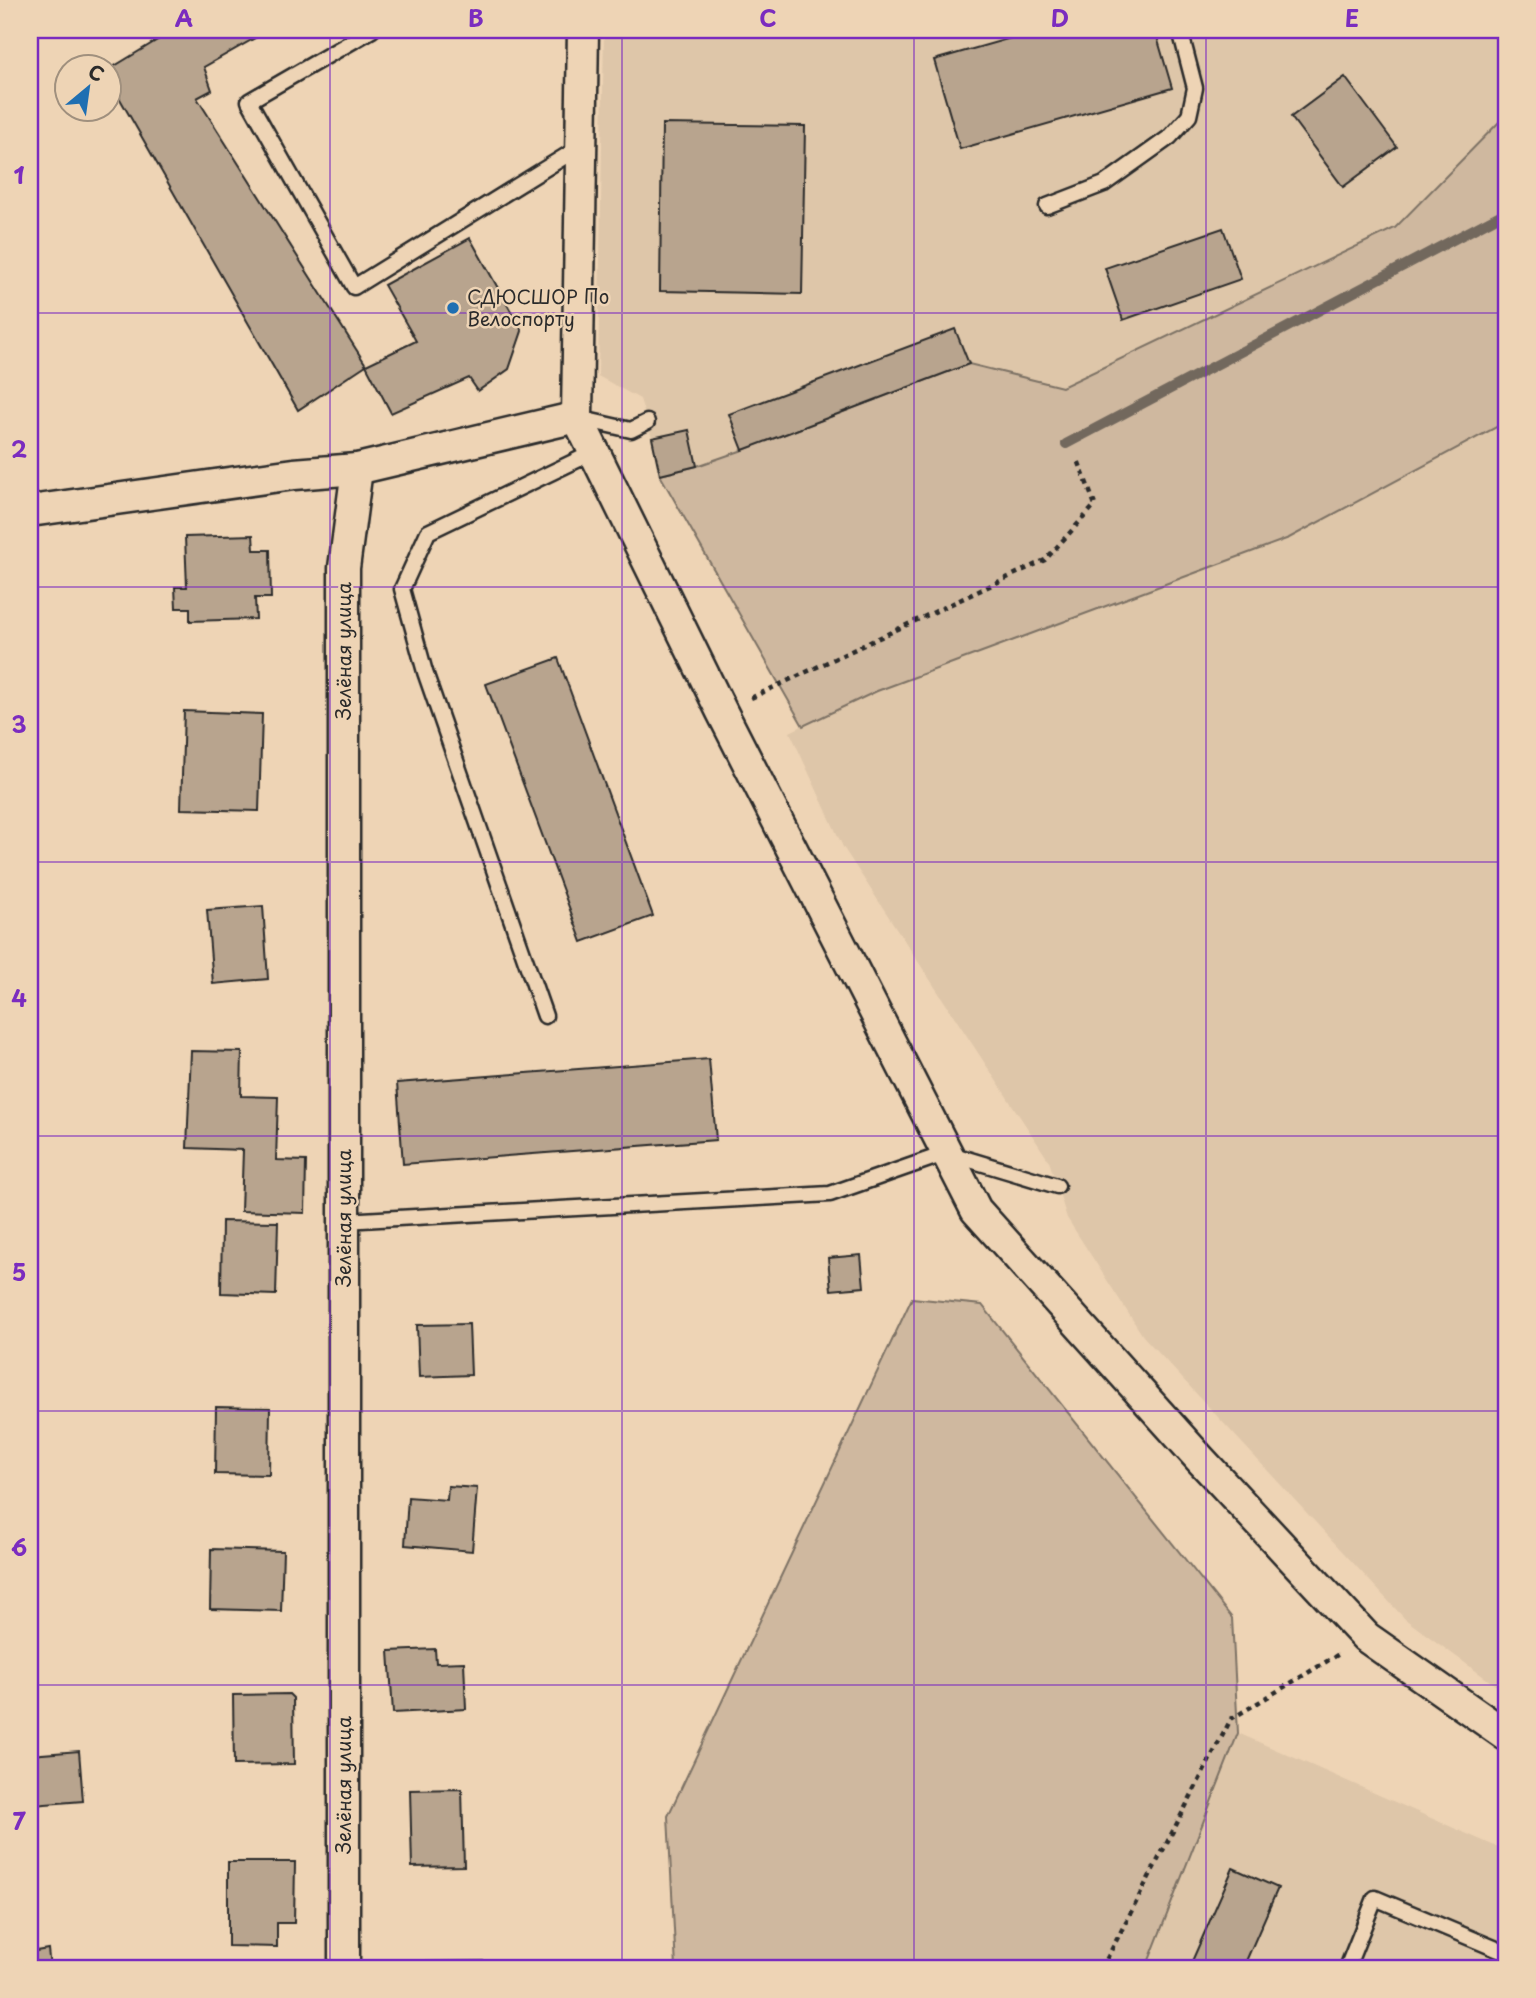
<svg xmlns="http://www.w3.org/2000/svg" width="1536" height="1998" font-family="'Playpen Sans',sans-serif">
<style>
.built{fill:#dec6a9}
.green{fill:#cfb89f;stroke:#7d7265;stroke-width:2}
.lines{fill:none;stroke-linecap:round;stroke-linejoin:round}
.stream{stroke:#72685d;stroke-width:10}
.building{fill:#b8a48e;stroke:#2b2b2b;stroke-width:2}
.lane-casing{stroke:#2b2b2b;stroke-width:19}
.street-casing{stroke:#2b2b2b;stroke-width:35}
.path{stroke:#2b2b2b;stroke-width:4.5;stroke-dasharray:5 5;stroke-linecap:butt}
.lane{stroke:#eed4b5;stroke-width:14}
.street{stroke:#eed4b5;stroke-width:30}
.grid{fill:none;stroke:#7b2cbf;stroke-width:2;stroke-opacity:0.55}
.poi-dot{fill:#1f6fb2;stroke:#eed4b5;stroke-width:2.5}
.labels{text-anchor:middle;stroke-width:5;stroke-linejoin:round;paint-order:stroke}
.poi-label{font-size:19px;fill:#2b2b2b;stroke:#eed4b5;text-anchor:start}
.street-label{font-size:19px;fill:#2b2b2b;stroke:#eed4b5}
.neatline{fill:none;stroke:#7b2cbf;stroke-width:2.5}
.grid-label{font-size:23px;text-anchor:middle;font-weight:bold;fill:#7b2cbf}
</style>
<rect width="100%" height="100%" fill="#eed4b5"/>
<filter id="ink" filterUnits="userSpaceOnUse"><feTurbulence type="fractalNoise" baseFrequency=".0143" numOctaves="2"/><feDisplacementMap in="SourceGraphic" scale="14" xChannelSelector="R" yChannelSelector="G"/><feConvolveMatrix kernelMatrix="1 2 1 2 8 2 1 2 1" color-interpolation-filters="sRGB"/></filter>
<g filter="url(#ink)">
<!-- built -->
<g class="built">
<polygon points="604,30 1499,30 1506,44 1506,115 1395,228 1061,387 969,364 743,450 697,466 660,475 652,438 640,399 598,376"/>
<polygon points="1506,422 1506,1693 1405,1619 1143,1336 1067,1218 1049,1161 843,847 790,732 862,696 1289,538"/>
<polygon points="1238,1733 1506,1851 1506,1968 1146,1968"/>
</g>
<!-- green -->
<g class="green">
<polygon points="1506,115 1506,422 1289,538 877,691 803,726 660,475 697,466 743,450 969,364 1062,387 1395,228"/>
<polygon points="912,1298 982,1305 1232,1618 1238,1733 1146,1968 676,1968 668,1816"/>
</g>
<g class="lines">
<!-- stream -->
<polyline class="stream" points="1066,444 1506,212"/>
</g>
<!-- building -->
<g class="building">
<polygon points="174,30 269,30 204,67 212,90 197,98 366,365 298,410 108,78 108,70"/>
<polygon points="1039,30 1155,30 1172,88 960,149 934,60"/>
<polygon points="1345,77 1397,147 1343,187 1291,117"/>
<polygon points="662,124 805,126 802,294 660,291"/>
<polygon points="1223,228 1241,279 1123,320 1105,268"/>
<polygon points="470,238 522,331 509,369 478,391 469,378 391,413 366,365 416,341 384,285"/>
<polygon points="955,329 969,364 743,450 729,414"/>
<polygon points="689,430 697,466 660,475 652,438"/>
<polygon points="253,535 254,550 270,550 271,598 255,598 256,619 190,621 190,608 176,608 175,587 187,587 185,537"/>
<polygon points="558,658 653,916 582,942 486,684"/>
<polygon points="184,711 262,714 259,811 181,809"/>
<polygon points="263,906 268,979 213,984 207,910"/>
<polygon points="191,1051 242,1052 241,1096 278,1097 276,1160 306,1161 305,1213 241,1211 243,1150 187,1148"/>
<polygon points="709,1059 716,1140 403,1164 397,1083"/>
<polygon points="222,1221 278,1222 276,1295 221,1293"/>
<polygon points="861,1255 864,1287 831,1290 828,1258"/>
<polygon points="469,1324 471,1375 419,1377 417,1325"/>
<polygon points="216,1407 270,1408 269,1475 215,1474"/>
<polygon points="448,1486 477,1488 472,1551 405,1545 408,1497 447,1500"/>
<polygon points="211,1549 283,1551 281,1611 210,1609"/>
<polygon points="435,1649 436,1663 464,1662 466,1709 393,1713 389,1651"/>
<polygon points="289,1694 293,1698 294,1764 234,1765 233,1695"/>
<polygon points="79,1751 83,1801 33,1805 30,1755"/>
<polygon points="462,1789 464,1866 412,1867 410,1790"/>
<polygon points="228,1862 295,1862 294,1923 277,1923 277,1947 228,1946"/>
<polygon points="1233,1868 1278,1888 1243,1968 1189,1968"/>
<polygon points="48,1949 50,1968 30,1968 30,1952"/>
<polygon points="492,1961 492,1968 421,1968 421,1962"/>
</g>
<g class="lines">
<defs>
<g id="lane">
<polyline points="372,30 249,101 354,287 580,147"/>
<polyline points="1047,206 1104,184 1170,137 1189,116 1195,88 1180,30"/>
<polyline points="578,418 631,430 647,422"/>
<polyline points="545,1016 425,672 402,589 428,532 594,452"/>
<polyline points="344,1221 830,1194 947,1153 1057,1186"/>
<polyline points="1347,1968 1375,1898 1506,1953"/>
</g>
<g id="street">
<polyline points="583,30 577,417 722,712 976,1210 1200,1459 1366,1637 1506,1735"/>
<polyline points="30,511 294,474 357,469 577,417"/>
<polyline points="344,1968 344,568 357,469"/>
</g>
</defs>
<!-- lane casing -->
<use href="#lane" class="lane-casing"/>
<!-- street casing -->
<use href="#street" class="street-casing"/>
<!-- path -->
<g class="path">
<polyline points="751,698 1045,560 1095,505 1078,460"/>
<polyline points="1102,1968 1231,1719 1339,1654"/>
</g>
<!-- lane -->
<use href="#lane" class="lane"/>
<!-- street -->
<use href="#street" class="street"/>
</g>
</g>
<!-- grid -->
<path class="grid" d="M 330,30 L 330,1968M 622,30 L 622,1968M 914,30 L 914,1968M 1206,30 L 1206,1968M 30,313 L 1506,313M 30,587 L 1506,587M 30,862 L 1506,862M 30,1136 L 1506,1136M 30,1411 L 1506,1411M 30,1685 L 1506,1685"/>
<!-- markers -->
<circle class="poi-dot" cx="453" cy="308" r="7"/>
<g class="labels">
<!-- poi labels -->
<g class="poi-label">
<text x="467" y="304">СДЮСШОР По<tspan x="467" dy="22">Велоспорту</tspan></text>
</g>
<!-- street labels -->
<g class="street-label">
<text transform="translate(344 651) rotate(-90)" y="7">Зелёная улица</text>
<text transform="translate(344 1218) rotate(-90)" y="7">Зелёная улица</text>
<text transform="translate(344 1785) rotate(-90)" y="7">Зелёная улица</text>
</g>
</g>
<!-- margin -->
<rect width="1536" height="1998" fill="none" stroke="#eed4b5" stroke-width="77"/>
<!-- north arrow -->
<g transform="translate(88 88) rotate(29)"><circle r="33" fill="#eed4b5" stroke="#a0907e" stroke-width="2"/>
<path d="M0-5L12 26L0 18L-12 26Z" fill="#1f6fb2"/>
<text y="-10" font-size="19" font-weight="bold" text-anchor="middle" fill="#2b2b2b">С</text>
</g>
<rect x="38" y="38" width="1460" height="1922" class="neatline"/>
<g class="grid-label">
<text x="184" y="27">A</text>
<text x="476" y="27">B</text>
<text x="768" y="27">C</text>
<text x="1060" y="27">D</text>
<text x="1352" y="27">E</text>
<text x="19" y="184">1</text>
<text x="19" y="458">2</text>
<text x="19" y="733">3</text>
<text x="19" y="1007">4</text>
<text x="19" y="1281">5</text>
<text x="19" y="1556">6</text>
<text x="19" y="1830">7</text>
</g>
</svg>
